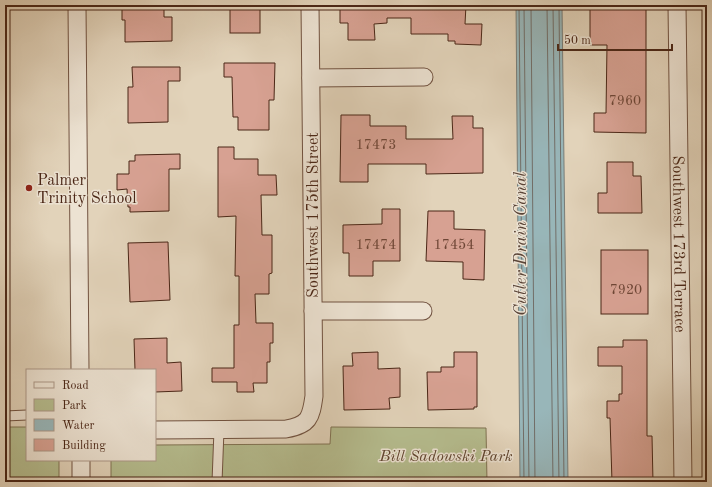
<svg xmlns="http://www.w3.org/2000/svg" width="712" height="487" font-family="'Old Standard TT',serif">
<style>
.green{fill:#b5bc8e;stroke:#807252}
.water{fill:#98b6b9;stroke:#797d78}
.lines{fill:none;stroke-linecap:round;stroke-linejoin:round}
.shore{stroke:#726e68;stroke-width:1}
.building{fill:#d7a192;stroke:#4b2717}
.service-casing{stroke:#715240;stroke-width:11}
.minor-casing{stroke:#715240;stroke-width:19}
.service{stroke:#ece2d2;stroke-width:9}
.minor{stroke:#ece2d2;stroke-width:17}
.poi-dot{fill:#8f2418;stroke:#ece2d2;stroke-width:1.5}
.labels{text-anchor:middle;stroke-width:3;stroke-linejoin:round;paint-order:stroke}
.number-label{font-size:14px;fill:#6e4636}
.poi-label{font-size:16px;fill:#4b2717;stroke:#ece2d2;text-anchor:start}
.street-label{font-size:16px;fill:#4b2717;stroke:#ece2d2}
.park-label{font-size:16px;font-style:italic;fill:#60452f;stroke:#ece2d2}
.water-label{font-size:17px;font-style:italic;fill:#5a4437;stroke:#ece2d2}
</style>
<rect width="100%" height="100%" fill="#e2d3ba"/>
<filter id="stains"><feTurbulence type="fractalNoise" baseFrequency=".005" numOctaves="4"/><feColorMatrix values="0 0 0 0 .2 0 0 0 0 .09 0 0 0 0 .02 0 0 0 .5 -.17"/></filter>
<radialGradient id="worn" r=".72"><stop offset=".6" stop-color="#630" stop-opacity="0"/><stop offset="1" stop-color="#630" stop-opacity=".3"/></radialGradient>
<!-- green -->
<g class="green">
<polygon points="5,427 27,427 27,460 59,460 59,482 5,482"/>
<polygon points="331,427 486,428 487,482 111,482 111,460 155,460 155,445 330,444"/>
</g>
<!-- water -->
<polygon class="water" points="516,5 562,5 568,482 520,482"/>
<g class="lines">
<!-- shore -->
<g class="shore">
<polyline points="519,5 524,482"/>
<polyline points="524,5 529,482"/>
<polyline points="531,5 535,482"/>
<polyline points="547,5 553,482"/>
<polyline points="553,5 559,482"/>
<polyline points="559,5 564,482"/>
</g>
</g>
<!-- building -->
<g class="building">
<polygon points="125,5 164,5 164,17 172,17 172,41 125,42 125,20 122,20 122,6"/>
<rect x="230" y="5" width="30" height="28"/>
<polygon points="340,5 466,5 465,24 482,24 481,45 455,44 455,41 448,41 448,34 411,34 411,18 387,18 387,23 374,24 375,40 348,40 348,23 340,23"/>
<polygon points="590,5 646,5 646,133 594,132 594,113 606,113 607,45 590,45"/>
<polygon points="224,63 275,63 274,100 269,100 269,130 238,130 238,117 233,117 232,77 224,77"/>
<polygon points="132,67 180,67 180,81 168,81 168,122 128,123 128,87 133,87"/>
<polygon points="341,115 370,115 370,126 406,126 406,139 453,139 452,116 473,116 473,128 483,128 483,173 426,174 426,164 368,164 368,182 340,182"/>
<polygon points="218,147 234,147 234,159 258,159 258,175 276,175 277,195 261,195 262,235 272,235 272,273 269,274 269,294 255,294 256,323 273,323 273,343 270,343 270,362 267,362 267,383 253,383 254,392 237,392 237,382 212,382 212,368 234,368 234,325 239,325 239,276 235,276 236,216 218,217"/>
<polygon points="180,154 180,169 169,169 169,211 130,212 130,207 128,207 127,189 117,190 117,174 129,174 129,161 135,161 135,155"/>
<polygon points="607,162 633,162 633,176 641,176 642,213 598,213 598,193 607,193"/>
<polygon points="382,209 400,209 400,261 373,261 373,276 349,276 349,253 343,253 343,225 382,224"/>
<polygon points="428,211 454,211 454,229 485,230 484,280 463,279 463,262 426,261"/>
<polygon points="168,242 170,300 130,302 128,243"/>
<rect x="601" y="250" width="47" height="64"/>
<polygon points="167,338 167,363 181,362 182,391 155,392 155,370 135,370 134,339"/>
<polygon points="623,340 647,340 647,436 652,436 653,482 612,482 610,418 607,418 607,401 619,401 619,394 622,394 622,366 598,366 598,347 623,347"/>
<polygon points="378,352 378,369 400,368 400,397 389,398 390,409 344,410 343,366 353,366 352,353"/>
<polygon points="454,352 477,352 477,407 474,407 474,409 428,410 427,372 441,372 441,367 454,367"/>
</g>
<g class="lines">
<defs>
<g id="service">
<polyline points="5,416 27,415"/>
<polyline points="217,482 219,430"/>
</g>
<g id="minor">
<polyline points="77,5 80,370"/>
<path id="s1" d="M 677,5 L 683,482"/>
<polyline points="311,78 424,77"/>
<polyline points="313,311 423,311"/>
<path d="M 155,430 L 286,429 C 309,425 311,418 314,396 L 310,5"/>
<polyline points="81,460 81,482"/>
</g>
</defs>
<!-- service casing -->
<use href="#service" class="service-casing"/>
<!-- minor casing -->
<use href="#minor" class="minor-casing"/>
<!-- service -->
<use href="#service" class="service"/>
<!-- minor -->
<use href="#minor" class="minor"/>
</g>
<!-- markers -->
<circle class="poi-dot" cx="29" cy="188" r="4"/>
<g class="labels">
<!-- number labels -->
<g class="number-label">
<text x="625" y="105">7960</text>
<text x="376" y="149">17473</text>
<text x="376" y="249">17474</text>
<text x="454" y="249">17454</text>
<text x="626" y="294">7920</text>
</g>
<!-- poi labels -->
<g class="poi-label">
<text x="37" y="185">Palmer<tspan x="37" dy="18">Trinity School</tspan></text>
</g>
<!-- street labels -->
<g class="street-label">
<text transform="translate(312 215) rotate(-90)" y="6">Southwest 175th Street</text>
<text dy="6" stroke="none"><textPath href="#s1" startOffset="239">Southwest 173rd Terrace</textPath></text>
</g>
<!-- park labels -->
<g class="park-label">
<text x="446" y="461">Bill Sadowski Park</text>
</g>
<!-- water labels -->
<g class="water-label">
<text transform="translate(520 244) rotate(-90)" y="6">Cutler Drain Canal</text>
</g>
</g>
<!-- margin -->
<rect width="712" height="487" fill="none" stroke="#e2d3ba" stroke-width="20"/>
<rect x="6" y="6" width="700" height="475" fill="none" stroke="#4b2717" stroke-width="2"/>
<rect x="10" y="10" width="692" height="467" fill="none" stroke="#4b2717"/>
<!-- legend -->
<rect x="26" y="369" width="130" height="92" fill="#ece2d2" stroke="#ac9787"/>
<rect x="34" y="382" width="20" height="6" fill="#ece2d2" stroke="#ac9787"/>
<text x="62" y="389" font-size="12" fill="#4b2717">Road</text>
<rect x="34" y="399" width="20" height="12" fill="#b5bc8e" stroke="#ac9787"/>
<text x="62" y="409" font-size="12" fill="#4b2717">Park</text>
<rect x="34" y="419" width="20" height="12" fill="#98b6b9" stroke="#ac9787"/>
<text x="62" y="429" font-size="12" fill="#4b2717">Water</text>
<rect x="34" y="439" width="20" height="12" fill="#d7a192" stroke="#ac9787"/>
<text x="62" y="449" font-size="12" fill="#4b2717">Building</text>
<!-- scale -->
<path d="M558 44v6h114v-6" fill="none" stroke="#4b2717" stroke-width="2"/>
<text x="564" y="44" font-size="12" fill="#4b2717" stroke="#ece2d2" stroke-width="3" paint-order="stroke">50 m</text>
<rect width="100%" height="100%" filter="url(#stains)"/>
<rect width="100%" height="100%" fill="url(#worn)"/>
</svg>
